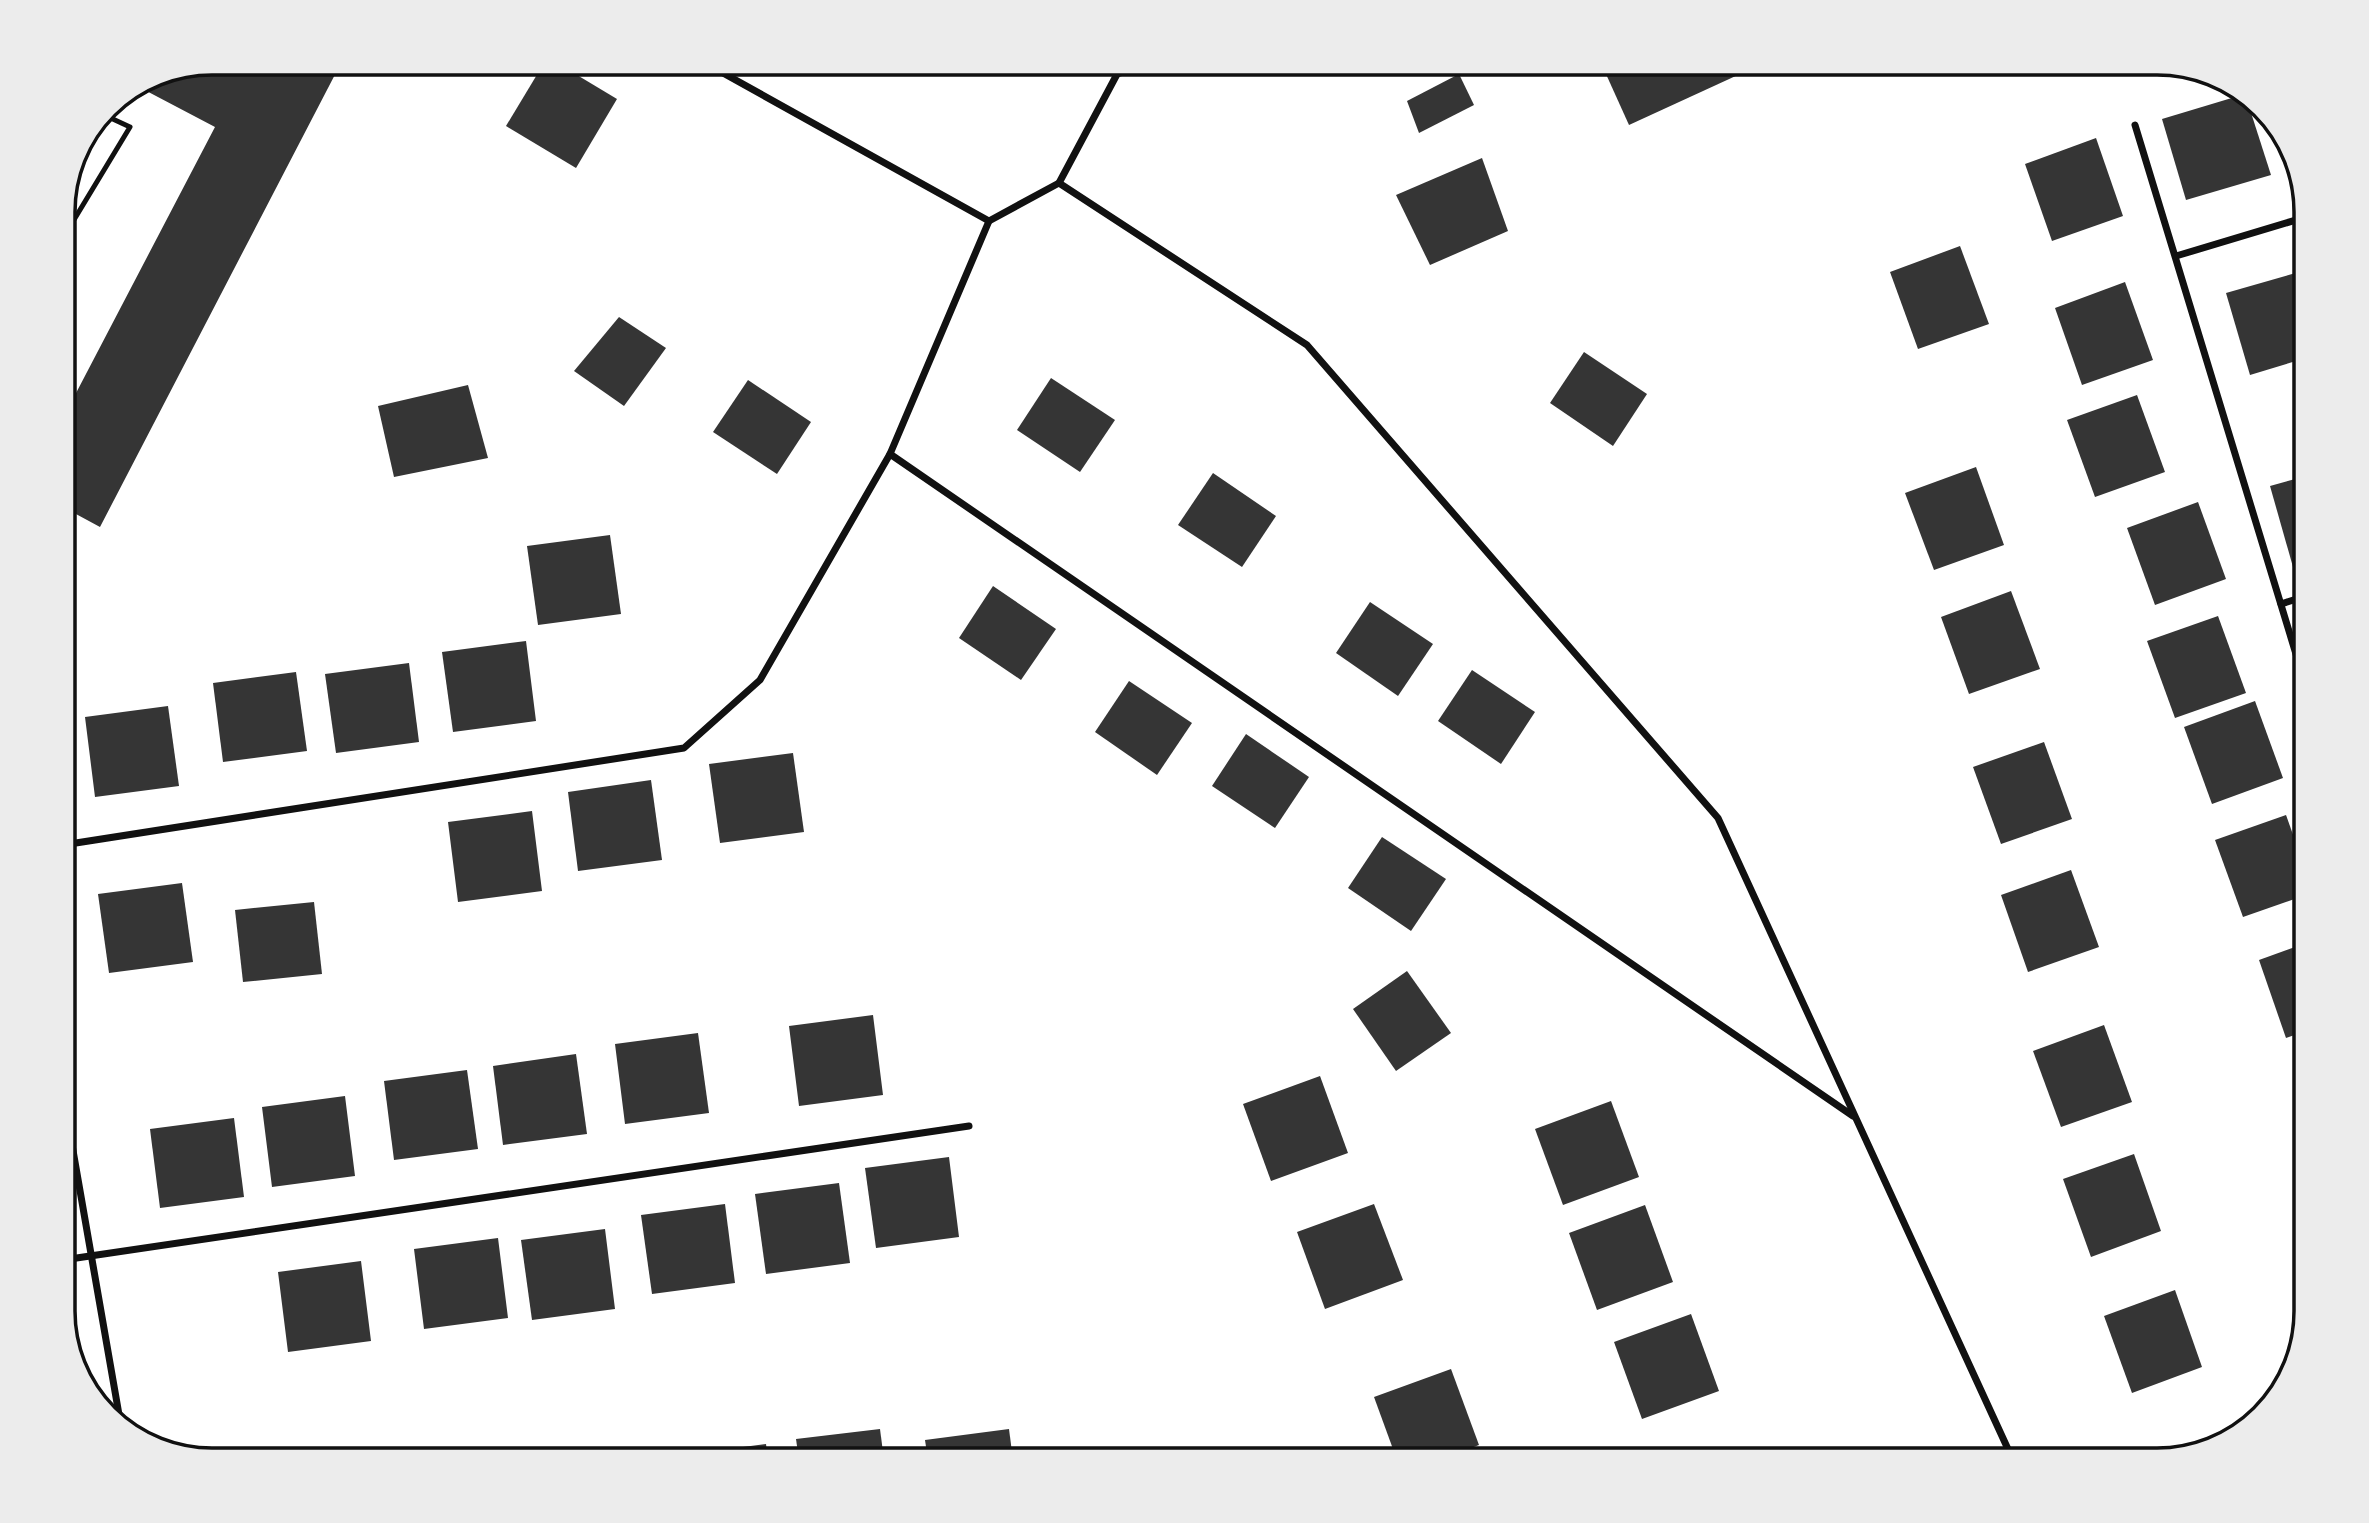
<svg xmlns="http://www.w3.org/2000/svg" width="2369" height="1523" font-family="'PT Sans',sans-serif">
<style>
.building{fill:#353535}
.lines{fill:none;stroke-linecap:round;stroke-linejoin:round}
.service{stroke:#111;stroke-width:5}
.minor{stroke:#111;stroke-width:7}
.rim{fill:none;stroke:#111;stroke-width:3.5}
</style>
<rect width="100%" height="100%" fill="#fff"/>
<!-- building -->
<g class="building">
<polygon points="213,63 341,63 100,527 63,507 63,418 215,127 137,86 156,74"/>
<polygon points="544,63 557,63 617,99 576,168 506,126"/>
<polygon points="1601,63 1764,63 1629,125"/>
<polygon points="1459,74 1474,105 1419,133 1407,101"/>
<polygon points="2245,94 2271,175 2186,200 2162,119"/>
<polygon points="2096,138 2123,216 2052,241 2025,164"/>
<polygon points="1482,158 1508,231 1430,265 1396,195"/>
<polygon points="1960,246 1989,324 1918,349 1890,272"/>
<polygon points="2306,270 2306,358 2250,375 2226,293"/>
<polygon points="2125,282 2153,360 2082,385 2055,308"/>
<polygon points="619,317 666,348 624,406 574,371"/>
<polygon points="1584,352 1647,394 1613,446 1550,403"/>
<polygon points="1051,378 1115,420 1080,472 1017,430"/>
<polygon points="748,380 811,422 777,474 713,432"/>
<polygon points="468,385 488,458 394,477 378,406"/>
<polygon points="2137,395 2165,472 2095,497 2067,420"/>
<polygon points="1976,467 2004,545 1934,570 1905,493"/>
<polygon points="1213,473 1276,516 1242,567 1178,525"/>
<polygon points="2306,476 2306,564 2293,567 2270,486"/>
<polygon points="2198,502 2226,579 2155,605 2127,528"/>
<polygon points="610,535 621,614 538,625 527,546"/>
<polygon points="993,586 1056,629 1021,680 959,638"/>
<polygon points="2011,591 2040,669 1969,694 1941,617"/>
<polygon points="1370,602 1433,644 1398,696 1336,653"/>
<polygon points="2218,616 2246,693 2175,718 2147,641"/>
<polygon points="526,641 536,721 453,732 442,652"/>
<polygon points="409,663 419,742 336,753 325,674"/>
<polygon points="1472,670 1535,712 1501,764 1438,721"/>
<polygon points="296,672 307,751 223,762 213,683"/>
<polygon points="1129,681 1192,723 1157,775 1095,732"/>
<polygon points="2255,701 2283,778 2212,804 2184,727"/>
<polygon points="168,706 179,786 95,797 85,717"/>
<polygon points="1246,734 1309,777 1275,828 1212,786"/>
<polygon points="2044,742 2072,819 2001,844 1973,767"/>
<polygon points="793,753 804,832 720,843 709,764"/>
<polygon points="651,780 662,860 578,871 568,792"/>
<polygon points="532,811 542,891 458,902 448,822"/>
<polygon points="2286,815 2306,871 2306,895 2243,917 2215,840"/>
<polygon points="1382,837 1446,879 1411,931 1348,888"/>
<polygon points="2071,870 2099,947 2028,972 2001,895"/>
<polygon points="182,883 193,962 109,973 98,894"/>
<polygon points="314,902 322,974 243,982 235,910"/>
<polygon points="2306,943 2306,1031 2286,1038 2259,960"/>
<polygon points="1407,971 1451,1033 1396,1071 1353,1009"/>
<polygon points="873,1015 883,1095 799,1106 789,1026"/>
<polygon points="2104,1025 2132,1102 2061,1127 2033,1051"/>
<polygon points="698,1033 709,1113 625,1124 615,1044"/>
<polygon points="576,1054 587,1134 503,1145 493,1066"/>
<polygon points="467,1070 478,1149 394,1160 384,1081"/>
<polygon points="1320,1076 1348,1153 1271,1181 1243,1104"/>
<polygon points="345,1096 355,1176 272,1187 262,1107"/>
<polygon points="1611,1101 1639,1177 1563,1205 1535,1129"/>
<polygon points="2306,1107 2306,1137 2296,1111"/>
<polygon points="234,1118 244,1197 160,1208 150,1129"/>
<polygon points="2134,1154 2161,1231 2091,1257 2063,1179"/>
<polygon points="949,1157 959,1237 876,1248 865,1168"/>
<polygon points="839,1183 850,1263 766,1274 755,1194"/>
<polygon points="725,1204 735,1283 652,1294 641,1215"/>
<polygon points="1374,1204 1403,1280 1325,1309 1297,1232"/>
<polygon points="1645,1205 1673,1282 1597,1310 1569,1233"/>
<polygon points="605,1229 615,1309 532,1320 521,1240"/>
<polygon points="498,1238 508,1318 424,1329 414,1249"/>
<polygon points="361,1261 371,1341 288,1352 278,1272"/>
<polygon points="2175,1290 2202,1367 2132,1393 2104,1316"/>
<polygon points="1691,1314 1719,1391 1642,1419 1614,1342"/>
<polygon points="1451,1369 1479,1445 1439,1460 1397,1460 1374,1397"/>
<polygon points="880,1429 884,1460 799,1460 796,1439"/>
<polygon points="1009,1429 1013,1460 928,1460 925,1440"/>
<polygon points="766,1444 768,1460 683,1460 682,1455"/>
</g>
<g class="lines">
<!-- service -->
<polyline class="service" points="63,238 130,127 102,114"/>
<!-- minor -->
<g class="minor">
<polyline points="705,63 989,221"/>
<polyline points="1117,74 1152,63"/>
<polyline points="2135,125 2306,687"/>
<polyline points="1059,183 1307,345 1718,818 2013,1460"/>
<polyline points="2176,256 2306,217"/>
<polyline points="890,454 1853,1116"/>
<polyline points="2281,604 2306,596"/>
<polyline points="63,845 684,748 760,680 890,454 989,221 1059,183 1123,63"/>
<polyline points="63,1093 121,1426"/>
<polyline points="63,1260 969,1126"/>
</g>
</g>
<!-- crop -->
<path d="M0 0H2369V1523H0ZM212 75H2157A137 137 0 0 1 2294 212V1311A137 137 0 0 1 2157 1448H212A137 137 0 0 1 75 1311V212A137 137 0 0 1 212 75Z" fill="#ececec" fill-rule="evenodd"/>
<path class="rim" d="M212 75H2157A137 137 0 0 1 2294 212V1311A137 137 0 0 1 2157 1448H212A137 137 0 0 1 75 1311V212A137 137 0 0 1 212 75Z"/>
</svg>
